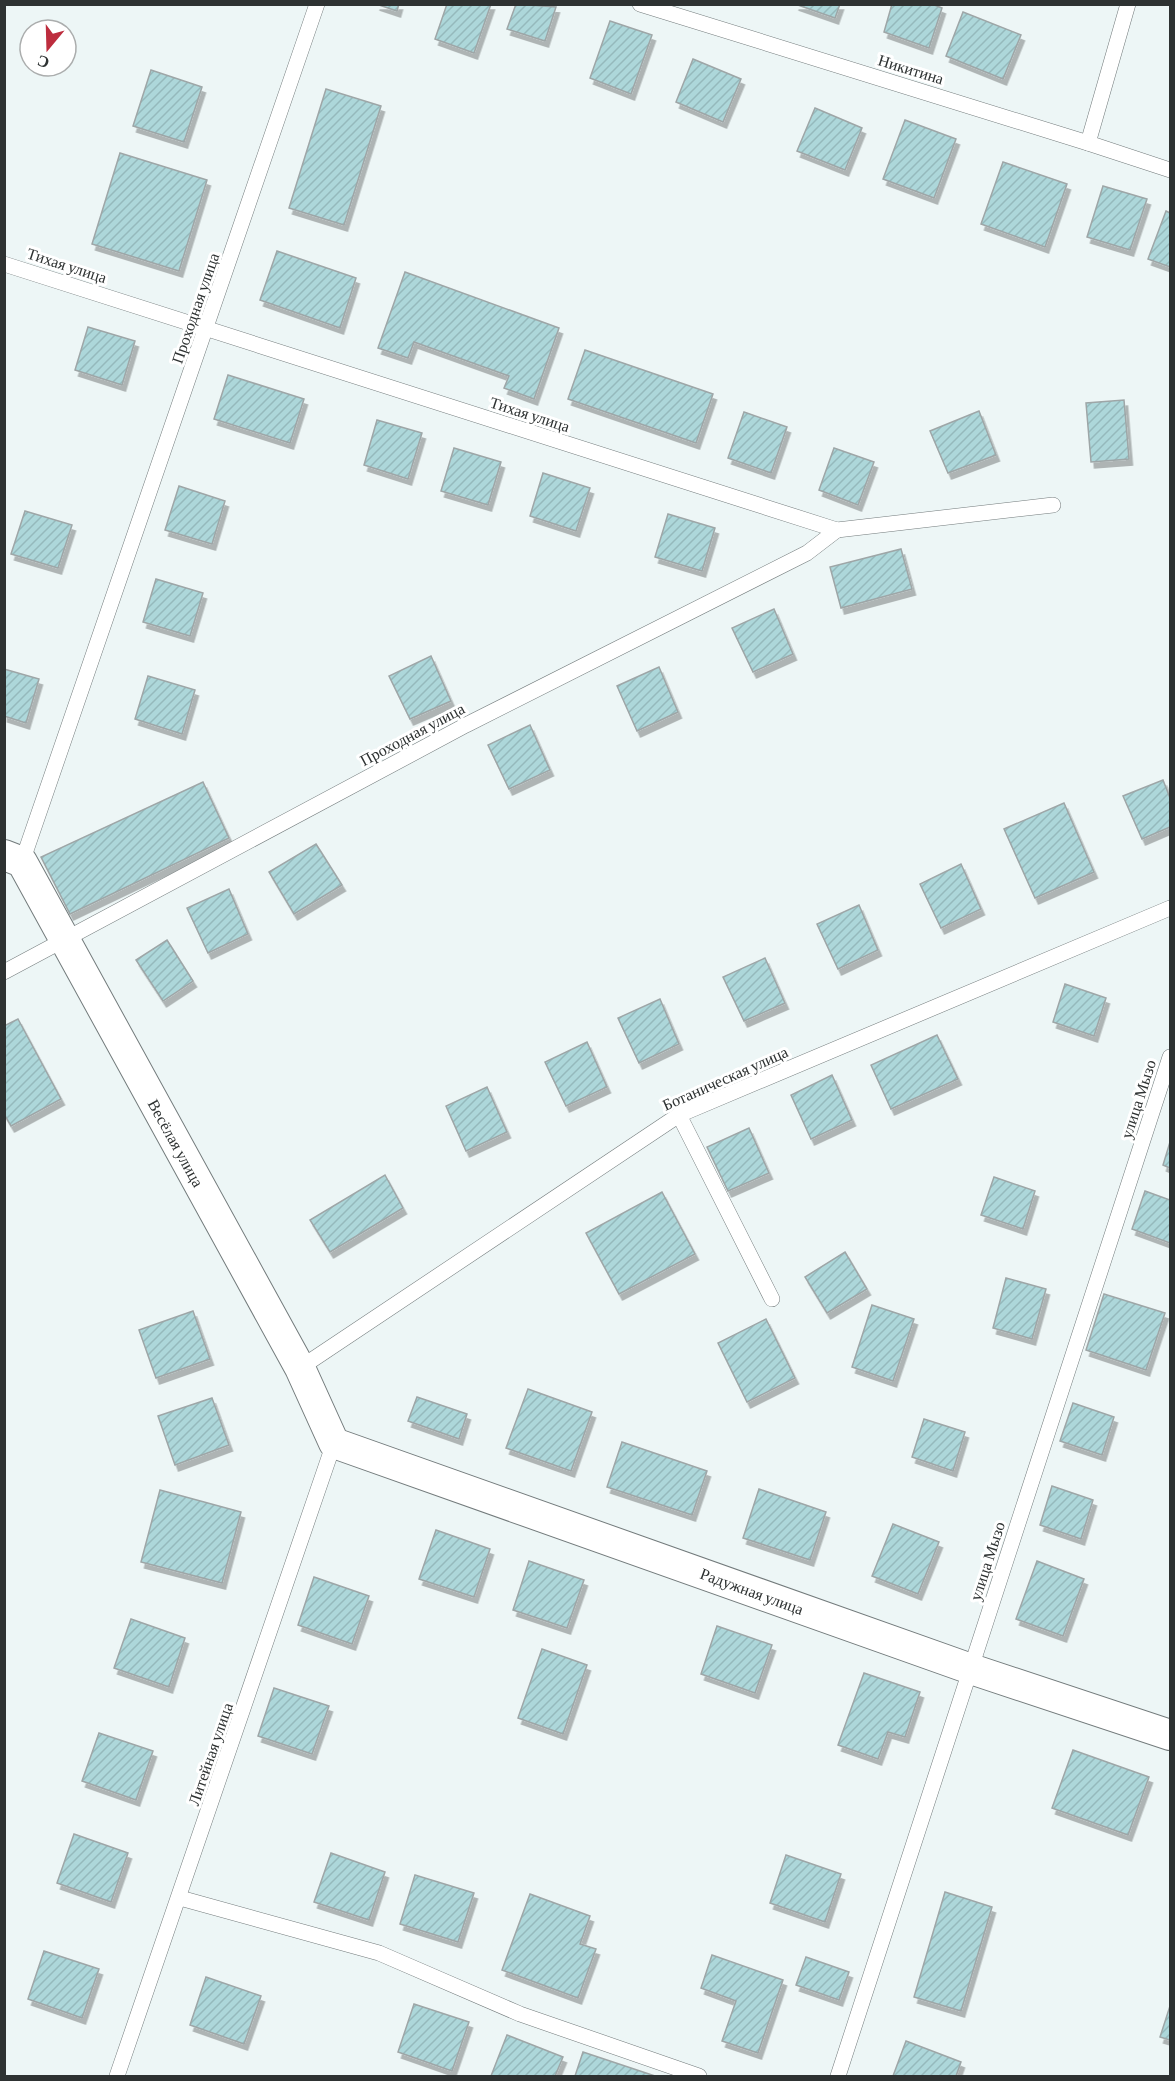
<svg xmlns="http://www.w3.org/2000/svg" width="1175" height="2081" font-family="'Crimson Pro',serif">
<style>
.building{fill:url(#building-hatch);stroke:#9ea6a7;stroke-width:1.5;filter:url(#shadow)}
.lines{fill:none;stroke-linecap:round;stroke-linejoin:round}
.service-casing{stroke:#737b7c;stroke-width:16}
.minor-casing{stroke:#737b7c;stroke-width:32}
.service{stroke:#fff;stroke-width:15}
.minor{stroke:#fff;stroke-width:30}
.labels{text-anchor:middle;stroke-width:6;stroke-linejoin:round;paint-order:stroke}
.street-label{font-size:16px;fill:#2e3232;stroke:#fff}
</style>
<defs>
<pattern id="building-hatch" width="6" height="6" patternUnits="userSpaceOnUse" patternTransform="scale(1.5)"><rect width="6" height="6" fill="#add7da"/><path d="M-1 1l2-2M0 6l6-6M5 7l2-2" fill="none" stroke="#95b9bc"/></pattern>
<filter id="shadow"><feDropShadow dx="3.5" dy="6" stdDeviation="0" flood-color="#0004"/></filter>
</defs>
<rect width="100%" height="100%" fill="#edf6f6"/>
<!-- building -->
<g class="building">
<polygon points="376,4 399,4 397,11"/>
<polygon points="447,4 491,4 474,53 435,39"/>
<polygon points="516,4 556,7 545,41 507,29"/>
<polygon points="795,4 840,4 835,18"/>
<polygon points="892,4 932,4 942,8 929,48 884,32"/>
<polygon points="963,12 1021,35 1003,79 946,56"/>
<polygon points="610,21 652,35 631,94 590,78"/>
<polygon points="693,59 741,79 723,122 676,102"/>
<polygon points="151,70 202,87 184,142 133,126"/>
<polygon points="326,89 381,106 344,225 289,208"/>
<polygon points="815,108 862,128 845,170 797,151"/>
<polygon points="905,120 956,139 934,198 883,179"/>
<polygon points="120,153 207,180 179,271 92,244"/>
<polygon points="1003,162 1067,184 1045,247 981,224"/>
<polygon points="1103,186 1147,199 1130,250 1087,237"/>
<polygon points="1166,211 1170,213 1170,267 1148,259"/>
<polygon points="277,251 356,278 340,328 260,300"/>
<polygon points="405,272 559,328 534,399 504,388 509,376 414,342 408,358 378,348"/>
<polygon points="88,327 135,341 122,385 75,370"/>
<polygon points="585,350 713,394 696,443 568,399"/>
<polygon points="228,375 304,399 290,443 214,419"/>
<polygon points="1124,400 1129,459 1091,462 1086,403"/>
<polygon points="979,411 996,455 948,473 930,431"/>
<polygon points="744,412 787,427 771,473 728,458"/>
<polygon points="377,420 422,433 408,479 364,465"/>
<polygon points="454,448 501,462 488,505 441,491"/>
<polygon points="834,448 874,462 858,505 819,490"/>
<polygon points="543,473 590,488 576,531 530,516"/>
<polygon points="179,486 225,501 212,544 165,530"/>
<polygon points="25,511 72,525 58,568 11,554"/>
<polygon points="668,514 715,528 702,571 655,557"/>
<polygon points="901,549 912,589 841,608 830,567"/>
<polygon points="156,579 203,593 190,636 143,622"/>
<polygon points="774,609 793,654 753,672 732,628"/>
<polygon points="431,656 451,701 410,719 389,676"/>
<polygon points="659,667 678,712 637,731 617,686"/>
<polygon points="4,669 39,679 26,723 4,716"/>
<polygon points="148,676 195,690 182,734 135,719"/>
<polygon points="530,725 550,770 509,789 488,745"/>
<polygon points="1163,780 1170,798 1170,827 1142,839 1123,796"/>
<polygon points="203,782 229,838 70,914 41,857"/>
<polygon points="1064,803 1094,872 1035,898 1004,829"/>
<polygon points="316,844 342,885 294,914 269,872"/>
<polygon points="961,864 981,909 941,928 920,884"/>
<polygon points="229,889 248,934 208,953 187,908"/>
<polygon points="859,905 878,950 838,969 817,924"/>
<polygon points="167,940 193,981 163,1001 136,960"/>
<polygon points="765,958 785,1003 744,1021 723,977"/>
<polygon points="1065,984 1106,998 1094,1036 1053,1022"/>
<polygon points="660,999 679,1044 639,1063 618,1018"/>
<polygon points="18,1019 61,1099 11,1126 4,1114 4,1026"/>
<polygon points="937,1035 958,1079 891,1109 871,1065"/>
<polygon points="587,1042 607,1087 566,1106 545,1062"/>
<polygon points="832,1075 852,1120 811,1139 791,1095"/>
<polygon points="487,1087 507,1132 466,1151 446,1106"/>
<polygon points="749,1128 769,1173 728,1191 707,1147"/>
<polygon points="1170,1142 1170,1168 1163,1165"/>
<polygon points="385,1175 403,1208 330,1252 310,1220"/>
<polygon points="994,1177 1035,1191 1023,1229 981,1215"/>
<polygon points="1145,1191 1170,1200 1170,1243 1132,1229"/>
<polygon points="662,1192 695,1254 619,1294 586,1233"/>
<polygon points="845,1252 867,1289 827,1313 805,1277"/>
<polygon points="1006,1278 1046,1289 1032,1339 993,1328"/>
<polygon points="1104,1294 1165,1313 1146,1370 1086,1350"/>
<polygon points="872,1305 914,1319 893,1381 852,1367"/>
<polygon points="193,1311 210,1359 156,1378 139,1330"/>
<polygon points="766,1319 795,1378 747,1402 718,1343"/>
<polygon points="528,1389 592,1412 571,1471 506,1448"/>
<polygon points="417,1397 467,1414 459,1439 408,1421"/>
<polygon points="212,1398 229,1445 175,1465 158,1416"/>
<polygon points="1073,1403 1114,1417 1102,1455 1060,1441"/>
<polygon points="924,1419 965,1432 953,1471 912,1457"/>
<polygon points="622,1442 707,1471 692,1515 607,1487"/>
<polygon points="1052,1486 1093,1500 1081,1539 1040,1525"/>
<polygon points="759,1489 826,1512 810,1560 743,1538"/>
<polygon points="160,1490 241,1512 222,1583 141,1562"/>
<polygon points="893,1524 939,1542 918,1594 872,1576"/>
<polygon points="436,1530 490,1549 474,1597 419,1579"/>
<polygon points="529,1561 584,1580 567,1628 513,1610"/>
<polygon points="1037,1561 1084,1579 1063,1636 1016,1619"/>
<polygon points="314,1577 369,1596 352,1644 298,1625"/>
<polygon points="131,1619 185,1638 169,1687 114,1668"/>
<polygon points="717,1626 772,1645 755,1693 701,1674"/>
<polygon points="542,1649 587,1665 563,1734 518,1718"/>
<polygon points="864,1673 920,1692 905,1737 888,1732 878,1759 838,1745"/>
<polygon points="274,1688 329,1706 312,1754 258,1736"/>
<polygon points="99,1733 153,1751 136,1800 82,1781"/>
<polygon points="1073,1750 1149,1777 1128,1835 1052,1808"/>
<polygon points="74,1834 128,1853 111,1902 57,1883"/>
<polygon points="331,1853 385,1872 369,1920 314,1902"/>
<polygon points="786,1855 841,1874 825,1922 770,1903"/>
<polygon points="415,1875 474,1893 458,1942 400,1924"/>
<polygon points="945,1892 992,1907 961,2011 914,1997"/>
<polygon points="530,1894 590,1916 580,1944 596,1949 578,1998 502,1970"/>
<polygon points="44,1951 99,1969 82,2018 28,1999"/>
<polygon points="712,1955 783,1980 758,2053 722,2041 736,2001 701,1988"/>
<polygon points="806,1957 849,1972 839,2000 796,1985"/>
<polygon points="206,1977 261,1996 244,2044 190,2025"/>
<polygon points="414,2004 469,2022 452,2071 398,2052"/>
<polygon points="1170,2006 1170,2040 1160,2037"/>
<polygon points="507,2035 563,2057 555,2076 491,2076"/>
<polygon points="906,2041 961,2062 956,2076 893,2076"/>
<polygon points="583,2052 655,2076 575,2076"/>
</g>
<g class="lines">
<defs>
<g id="service">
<polyline points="640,4 1088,143 1170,170"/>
<polyline points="1088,143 1128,4"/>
<polyline points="4,264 837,530 1053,505"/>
<polyline points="22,862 317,4"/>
<polyline points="4,972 466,725 807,553 837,530"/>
<polyline points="679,1115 772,1299"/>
<polyline points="300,1368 679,1115 1170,908"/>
<polyline points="180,1898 379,1953 520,2014 699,2076"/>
<polyline points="117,2076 334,1443"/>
<polyline points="838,2076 1170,1057"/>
</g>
<polyline id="minor" points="4,855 22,862 300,1368 334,1443 971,1669 1170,1735"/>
</defs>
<!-- service casing -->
<use href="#service" class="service-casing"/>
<!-- minor casing -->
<use href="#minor" class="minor-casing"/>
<!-- service -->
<use href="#service" class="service"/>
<!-- minor -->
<use href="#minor" class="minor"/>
</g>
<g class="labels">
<!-- street labels -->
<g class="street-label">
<text transform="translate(911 69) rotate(17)" y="6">Никитина</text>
<text transform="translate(67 265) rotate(18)" y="6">Тихая улица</text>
<text transform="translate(195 308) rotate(-71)" y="6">Проходная улица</text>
<text transform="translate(530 414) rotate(18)" y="6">Тихая улица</text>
<text transform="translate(412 734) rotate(-28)" y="6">Проходная улица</text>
<text transform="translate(725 1078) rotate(-24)" y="6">Ботаническая улица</text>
<text transform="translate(1138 1099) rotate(-72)" y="6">улица Мызо</text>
<text transform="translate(176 1143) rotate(61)" y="6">Весёлая улица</text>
<text transform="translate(987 1561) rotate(-72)" y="6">улица Мызо</text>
<text transform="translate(752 1591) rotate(20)" y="6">Радужная улица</text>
<text transform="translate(210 1754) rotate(-71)" y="6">Литейная улица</text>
</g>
</g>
<!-- border -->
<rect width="1175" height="2081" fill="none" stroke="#2e3232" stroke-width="12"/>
<!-- north arrow -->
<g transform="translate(48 48) rotate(199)"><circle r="28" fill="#ffffff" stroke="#abadad" stroke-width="1.5"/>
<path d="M0-4.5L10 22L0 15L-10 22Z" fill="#bd2d3e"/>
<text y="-9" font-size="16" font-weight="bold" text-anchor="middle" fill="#2e3232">С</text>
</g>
</svg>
